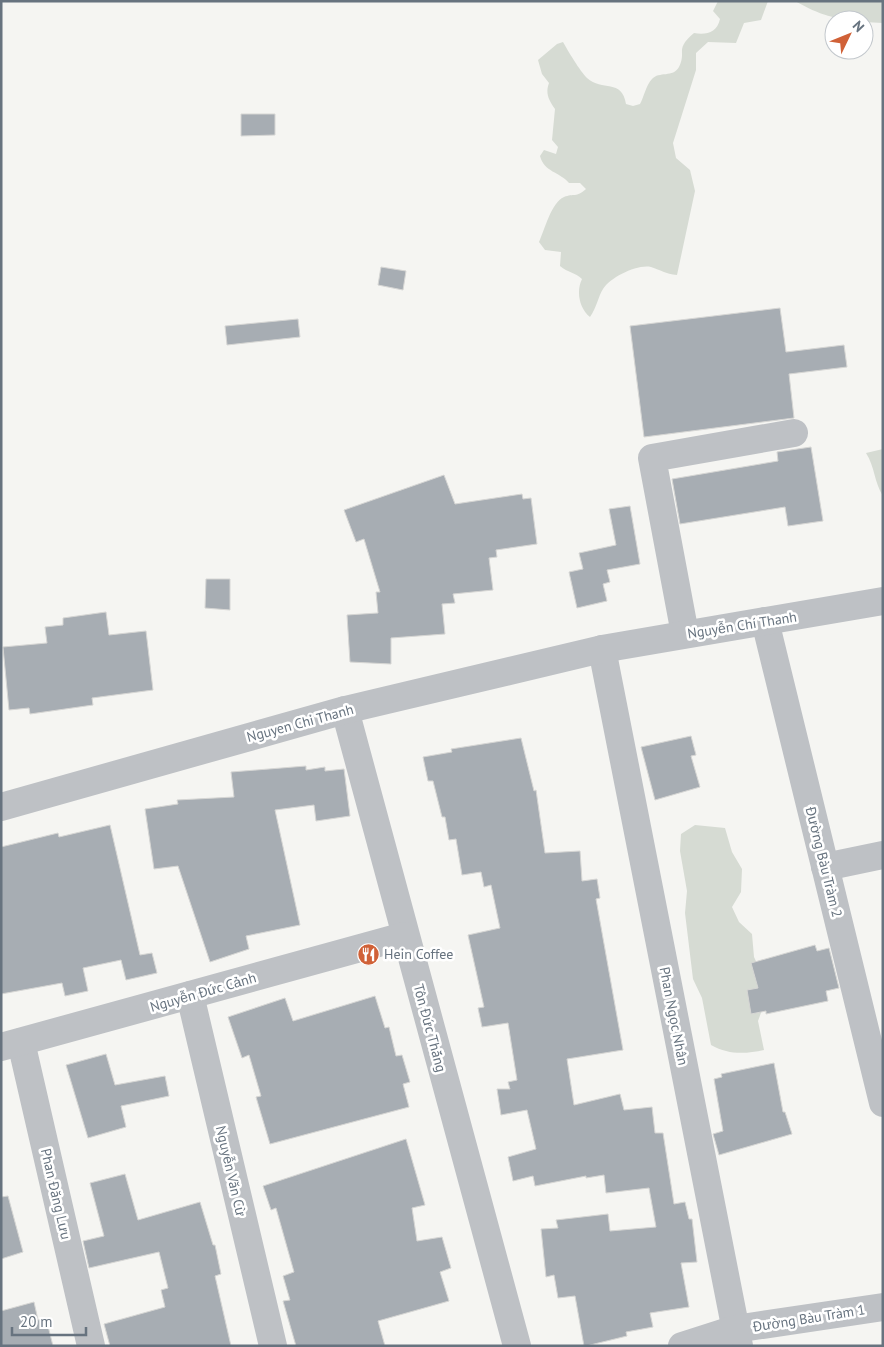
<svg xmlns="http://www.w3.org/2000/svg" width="884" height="1347" font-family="'PT Sans',sans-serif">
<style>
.green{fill:#d6dbd3}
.building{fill:#a7adb3;stroke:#d6d6d4}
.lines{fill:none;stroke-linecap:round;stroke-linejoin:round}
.minor{stroke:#bec1c5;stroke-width:28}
.labels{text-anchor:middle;stroke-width:5;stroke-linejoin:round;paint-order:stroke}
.street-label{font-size:14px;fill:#67737f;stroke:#fff}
.poi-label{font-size:14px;fill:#67737f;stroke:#fff;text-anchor:start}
</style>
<rect width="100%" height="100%" fill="#f5f5f2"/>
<!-- green -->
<g class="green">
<path d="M 718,1 L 768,1 L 761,20 L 744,23 L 736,43 L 708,42 L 696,53 L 696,70 L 673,143 L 676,158 L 690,170 L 695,191 L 677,275 C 665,274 661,270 651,267 C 637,264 611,277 603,289 C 598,297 597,307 590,317 C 579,308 576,291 582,279 C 575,272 568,273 560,266 L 561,252 L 545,250 L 539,242 C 545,229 551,203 564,197 C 574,193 576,198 586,189 L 580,183 L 569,183 C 560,172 544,172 540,156 L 544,150 L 556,154 L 558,147 L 552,140 L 555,109 C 549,100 545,94 549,83 L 542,74 L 538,60 L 557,44 L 563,42 C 568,51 580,71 587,78 C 602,92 622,78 626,104 L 633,106 L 640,104 C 644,97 646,85 652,79 C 659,71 673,78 679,67 C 687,51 674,50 694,33 C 706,35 717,33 720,19 L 713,11 Z"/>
<path d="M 795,1 L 883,1 L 883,23 L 864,22 L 864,20 C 835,20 820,15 795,1 Z"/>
<path d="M 883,449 L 883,496 C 874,482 875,467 866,453 Z"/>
<path d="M 695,825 L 725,828 L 732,852 L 742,869 L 741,892 L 732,907 L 739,922 L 752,934 L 754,957 L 763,976 L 766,999 L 758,1021 L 764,1050 C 745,1054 729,1055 711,1045 L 702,998 L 693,979 L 685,913 L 687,891 L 680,851 L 681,834 Z"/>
</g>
<!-- building -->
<g class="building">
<polygon points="241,114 275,114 275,135 241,136"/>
<polygon points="381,267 406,271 403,290 378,285"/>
<polygon points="780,308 786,352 844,345 847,367 789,374 794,418 644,437 630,326"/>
<polygon points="298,319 300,337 227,345 225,326"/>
<polygon points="811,447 823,521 788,526 785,507 680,524 672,479 778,461 777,452"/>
<polygon points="444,475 455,504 522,494 523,499 531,498 537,544 496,550 497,557 489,558 493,590 453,594 455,603 442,604 445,634 391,638 391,664 350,662 347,615 378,613 376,592 380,592 364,539 356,542 344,510"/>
<polygon points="630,506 640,564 607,570 610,582 603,584 607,601 577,608 569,572 583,569 579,553 616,545 609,509"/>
<polygon points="206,579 230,579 230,610 205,608"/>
<polygon points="106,612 109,635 146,631 153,690 92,698 93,705 30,714 29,708 9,710 3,647 47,643 45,627 63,625 63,618"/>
<polygon points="691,736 696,755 691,756 700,787 655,800 641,747"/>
<polygon points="521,738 534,791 536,790 545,853 580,851 582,881 597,879 600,898 596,899 623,1050 567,1059 574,1105 620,1094 624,1110 652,1107 655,1133 663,1133 674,1204 685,1202 689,1219 692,1219 697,1262 681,1263 689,1307 650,1313 653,1327 626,1332 627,1336 586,1346 584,1346 575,1296 558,1298 554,1275 546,1277 541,1229 558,1228 556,1220 608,1214 610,1231 656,1227 649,1188 606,1193 604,1175 586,1178 586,1176 535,1186 533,1176 513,1181 508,1157 536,1149 527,1110 501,1115 497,1089 510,1089 508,1082 517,1080 508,1023 482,1027 478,1008 484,1007 468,935 500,928 491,885 484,887 481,872 462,875 456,839 449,840 445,817 442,817 433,781 428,781 423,757 452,752 451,749"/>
<polygon points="306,766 306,770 325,767 325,771 344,769 350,816 316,821 314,805 275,810 300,925 246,936 249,949 210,962 178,866 154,869 145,809 178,804 177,800 234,797 231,772"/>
<polygon points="110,825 140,955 152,953 157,973 126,980 121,960 83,968 88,991 65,996 62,983 1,994 1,847 58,833 59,837"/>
<polygon points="815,945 817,951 829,948 839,988 826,991 828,1001 766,1014 766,1011 751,1014 747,990 758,988 751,963"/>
<polygon points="375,996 385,1028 389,1027 396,1056 402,1055 410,1082 403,1084 409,1107 270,1144 256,1097 261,1096 249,1055 242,1058 228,1017 285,998 293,1021"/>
<polygon points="106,1054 115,1085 165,1076 169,1096 121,1106 126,1127 88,1138 66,1065"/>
<polygon points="774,1063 783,1112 785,1112 792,1134 719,1155 713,1134 723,1131 714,1079 722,1077 721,1074"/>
<polygon points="406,1139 425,1205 412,1208 417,1241 442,1237 451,1268 440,1272 449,1301 378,1321 385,1346 296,1346 283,1301 290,1300 283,1276 294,1272 276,1208 271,1210 263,1186"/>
<polygon points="125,1174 138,1220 200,1202 213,1245 215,1245 221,1274 215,1276 231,1346 110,1346 104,1324 165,1307 161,1290 168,1288 159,1252 89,1268 83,1241 104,1236 90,1183"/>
<polygon points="8,1196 23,1252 1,1259 1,1197"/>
<polygon points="34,1302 38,1320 46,1318 53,1346 1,1346 1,1311"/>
</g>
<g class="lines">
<!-- minor -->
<g class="minor">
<polyline points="765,621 883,1103"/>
<polyline points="685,634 652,458 794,433"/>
<polyline points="602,649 739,1346"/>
<polyline points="345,710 517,1346"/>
<polyline points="1,807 345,710 602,649 883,601"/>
<polyline points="825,867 883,855"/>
<polyline points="190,995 273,1346"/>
<polyline points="21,1042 91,1346"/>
<polyline points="1,1047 404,936"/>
<polyline points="682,1346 735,1329 883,1307"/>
</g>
</g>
<!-- icons -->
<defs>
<symbol id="restaurant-disc" viewBox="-11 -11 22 22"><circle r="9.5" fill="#d06137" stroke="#fff"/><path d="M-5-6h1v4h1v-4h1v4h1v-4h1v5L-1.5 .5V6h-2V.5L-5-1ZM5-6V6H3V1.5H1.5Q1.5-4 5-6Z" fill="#fff"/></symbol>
</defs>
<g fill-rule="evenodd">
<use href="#restaurant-disc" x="356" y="942" width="25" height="25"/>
</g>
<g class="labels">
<!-- street labels -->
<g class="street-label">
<text transform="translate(742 625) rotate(-9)" y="5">Nguyễn Chí Thanh</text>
<text transform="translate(300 723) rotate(-15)" y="5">Nguyen Chi Thanh</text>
<text transform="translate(824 862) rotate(76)" y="5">Đường Bàu Tràm 2</text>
<text transform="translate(203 992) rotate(-16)" y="5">Nguyễn Đức Cảnh</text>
<text transform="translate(674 1016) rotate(79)" y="5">Phan Ngọc Nhân</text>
<text transform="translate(430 1028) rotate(75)" y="5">Tôn Đức Thắng</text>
<text transform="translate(231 1171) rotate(77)" y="5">Nguyễn Văn Cừ</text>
<text transform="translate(56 1194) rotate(77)" y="5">Phan Đăng Lưu</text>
<text transform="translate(809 1318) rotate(-9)" y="5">Đường Bàu Tràm 1</text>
</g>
<!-- poi labels -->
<g class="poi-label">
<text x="384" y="959">Hein Coffee</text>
</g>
</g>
<!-- border -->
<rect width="884" height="1347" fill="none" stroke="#67737f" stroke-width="5"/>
<!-- north arrow -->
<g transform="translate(849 35) rotate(47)"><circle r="24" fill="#ffffff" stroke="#c2c7cc"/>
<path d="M0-4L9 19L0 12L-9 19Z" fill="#d06137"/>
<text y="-8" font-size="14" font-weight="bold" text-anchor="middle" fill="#67737f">N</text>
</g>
<!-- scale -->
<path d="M12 1327v8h74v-8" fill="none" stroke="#67737f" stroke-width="2.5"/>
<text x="20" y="1327" font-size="15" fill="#67737f" stroke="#ffffff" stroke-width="4" paint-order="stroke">20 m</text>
</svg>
